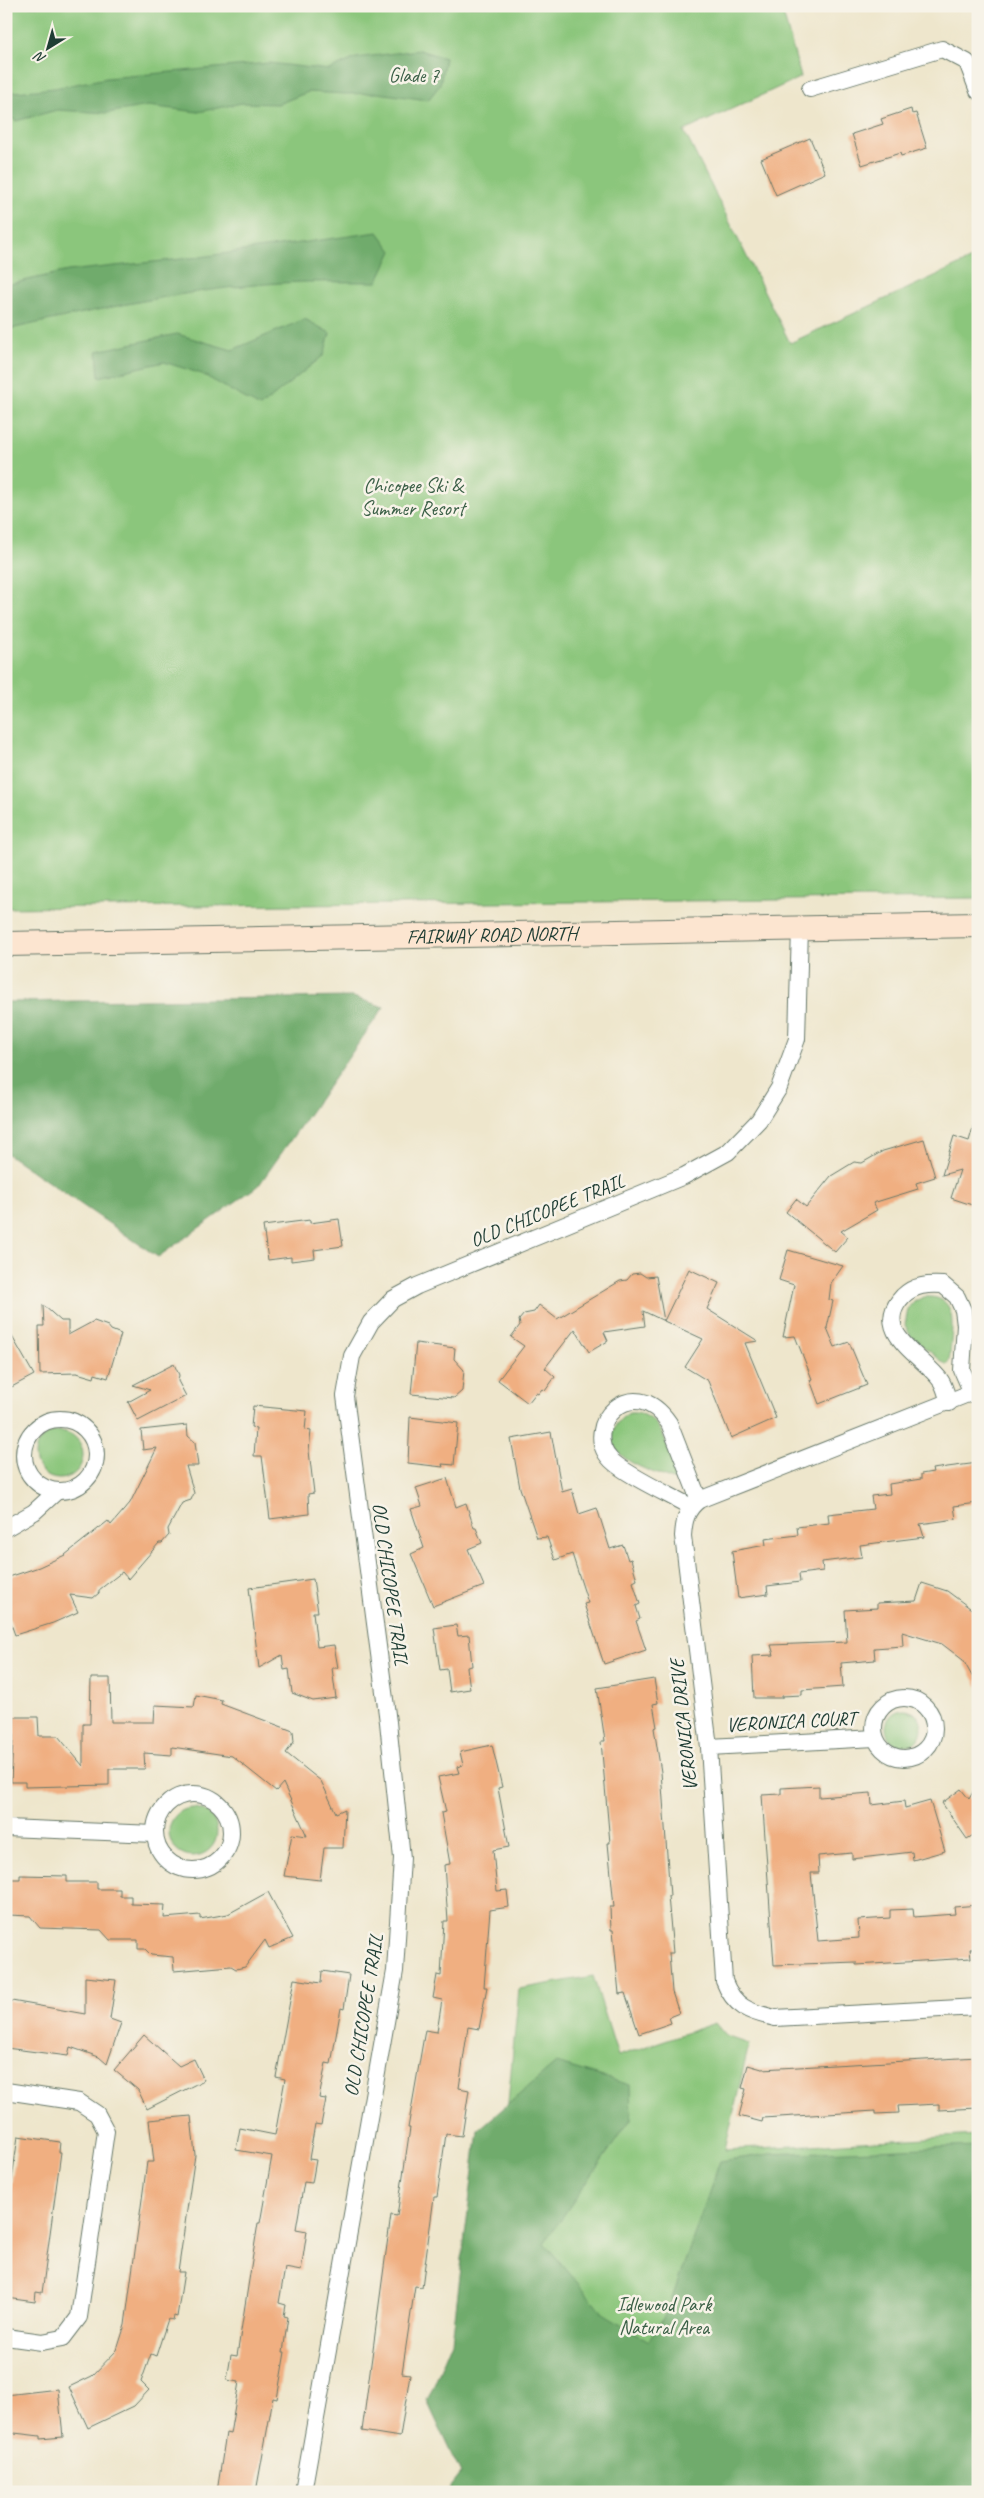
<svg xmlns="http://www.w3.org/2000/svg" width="984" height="2498" font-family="Caveat,sans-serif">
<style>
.green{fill:#8bc67c;stroke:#558258}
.forest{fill:#70ab6c;stroke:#487450}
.building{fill:#f0af81}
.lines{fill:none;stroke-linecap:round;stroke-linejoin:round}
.street-casing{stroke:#677869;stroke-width:18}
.secondary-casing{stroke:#677869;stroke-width:26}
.street{stroke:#fff;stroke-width:16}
.secondary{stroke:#fce5d0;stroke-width:24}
.labels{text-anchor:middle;stroke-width:5;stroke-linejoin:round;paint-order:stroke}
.park-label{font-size:20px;fill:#3a5f46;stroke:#f7f3e8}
.street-label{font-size:20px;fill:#1f3d34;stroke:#f7f3e8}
</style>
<rect width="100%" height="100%" fill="#f7f3e8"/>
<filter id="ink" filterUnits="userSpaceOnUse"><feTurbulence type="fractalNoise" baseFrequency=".02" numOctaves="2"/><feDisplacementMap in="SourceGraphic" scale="10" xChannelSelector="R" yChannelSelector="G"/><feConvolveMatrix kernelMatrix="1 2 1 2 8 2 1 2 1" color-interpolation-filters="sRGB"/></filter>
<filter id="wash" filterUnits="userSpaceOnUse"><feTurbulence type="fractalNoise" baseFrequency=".0096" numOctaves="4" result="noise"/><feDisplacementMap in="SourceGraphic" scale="20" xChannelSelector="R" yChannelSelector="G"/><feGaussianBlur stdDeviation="1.12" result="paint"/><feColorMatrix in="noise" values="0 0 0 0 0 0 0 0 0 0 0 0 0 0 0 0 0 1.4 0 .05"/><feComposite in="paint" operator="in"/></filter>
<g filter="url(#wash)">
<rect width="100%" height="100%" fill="#eee6cc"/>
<!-- green -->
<g class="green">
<polygon points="6,6 781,6 801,77 684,131 790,343 978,256 978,898 6,908"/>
<path d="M 924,1297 C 955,1295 953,1319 951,1342 C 950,1349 951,1359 947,1365 L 911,1337 L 905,1325 L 908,1309 L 915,1301 Z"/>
<path d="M 629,1413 C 663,1410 667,1450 678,1474 L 677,1478 L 672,1480 C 653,1471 609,1461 613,1434 C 614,1424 621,1418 629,1413 Z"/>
<circle cx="59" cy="1455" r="24"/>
<circle cx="904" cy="1728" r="18"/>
<circle cx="193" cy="1832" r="24"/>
<polygon points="593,1976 618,2056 715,2023 726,2036 749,2044 725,2150 978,2135 978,2492 470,2492 519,1989"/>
</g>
<!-- forest -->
<g class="forest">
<polygon points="419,50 445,58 440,85 428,100 378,93 346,94 308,92 278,104 242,103 198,112 148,106 107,113 57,110 16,121 6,114 6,93 55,88 107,78 269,63 329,70 356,58"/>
<path d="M 378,232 L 392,251 L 377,282 C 344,282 311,281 279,283 C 187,289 96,310 6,330 L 6,285 L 68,271 L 200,257 Z"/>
<polygon points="305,319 330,333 324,355 260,407 202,374 164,362 99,377 97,351 177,334 232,350"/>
<polygon points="353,997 384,1007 259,1185 158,1257 6,1153 6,1002"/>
<polygon points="556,2063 630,2085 631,2119 544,2243 603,2313 649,2341 668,2310 720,2161 770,2154 978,2146 978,2492 447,2492 461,2474 427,2401 452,2341 478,2130"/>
</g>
<g id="blocks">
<!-- building -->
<g class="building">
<polygon points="911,109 912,114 916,113 927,148 901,156 900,153 862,165 852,134 883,124 881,119"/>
<polygon points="810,138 825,173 776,195 761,159"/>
<polygon points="974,1124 978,1125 978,1185 972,1205 951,1198 960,1170 942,1175 954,1136 969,1141"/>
<polygon points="924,1139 935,1177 916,1183 918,1189 873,1203 877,1210 841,1231 848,1237 835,1252 786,1212 796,1199 806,1207 831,1176 854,1162 862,1163 883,1151"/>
<polygon points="339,1219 343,1246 314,1250 315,1258 291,1261 291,1257 268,1260 263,1226 310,1220 310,1223"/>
<polygon points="788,1250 843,1266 831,1283 829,1300 833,1301 827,1328 835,1347 849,1342 867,1385 819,1404 810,1380 812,1379 795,1336 783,1337 794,1285 779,1280"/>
<polygon points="689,1269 719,1283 707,1309 758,1341 745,1343 776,1418 731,1438 708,1381 685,1367 703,1339 664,1321"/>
<polygon points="640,1273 646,1277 656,1276 664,1321 643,1311 645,1326 604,1332 608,1341 589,1352 575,1329 545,1368 555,1377 545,1391 542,1389 538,1394 536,1393 528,1403 498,1380 524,1346 511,1337 520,1325 519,1320 524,1314 534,1312 539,1305 557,1319 620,1281 627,1280 632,1274"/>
<polygon points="43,1305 61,1321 68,1321 68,1335 94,1321 108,1326 111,1330 121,1334 108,1378 95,1374 94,1378 77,1373 40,1374 39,1326 44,1326"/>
<polygon points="6,1326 34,1375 6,1390"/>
<polygon points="416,1343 455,1348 454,1359 464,1370 462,1391 454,1398 411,1394"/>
<polygon points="174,1364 179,1375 178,1381 186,1396 138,1421 128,1402 150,1390 133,1385"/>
<polygon points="253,1406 307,1411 305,1430 311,1431 309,1451 314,1493 308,1494 309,1514 270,1519 262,1456 254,1456 256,1428 251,1427"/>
<polygon points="410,1417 458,1423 454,1465 442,1464 443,1467 408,1463"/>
<polygon points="187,1425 188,1436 195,1442 198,1466 186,1466 194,1493 191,1500 182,1503 168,1529 169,1535 162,1543 159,1543 128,1579 122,1572 99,1590 99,1593 93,1598 70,1595 78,1612 53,1623 15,1635 6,1610 6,1578 39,1567 65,1555 108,1521 111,1525 130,1503 157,1448 143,1450 141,1430"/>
<polygon points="551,1432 562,1492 572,1489 579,1514 597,1508 610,1549 623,1545 628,1560 631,1559 637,1580 633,1582 640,1604 636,1606 640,1619 636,1621 646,1650 604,1664 584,1604 588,1603 572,1554 555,1560 547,1537 537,1538 520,1488 511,1439"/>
<polygon points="978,1463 978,1503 954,1506 956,1519 920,1524 924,1537 860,1545 862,1557 822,1562 823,1571 799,1574 800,1582 767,1586 768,1594 738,1598 732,1551 766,1545 765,1539 798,1535 797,1527 829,1523 828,1514 873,1509 871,1496 890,1494 889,1484 921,1479 921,1474 933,1472 932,1469"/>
<polygon points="447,1478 456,1507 466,1503 474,1528 476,1528 482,1543 468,1549 484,1586 433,1606 411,1554 424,1548 411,1509 422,1506 416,1488"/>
<polygon points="313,1579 318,1612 313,1612 317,1647 334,1645 338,1668 332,1668 336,1698 313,1701 292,1693 289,1669 284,1670 282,1655 259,1668 249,1588"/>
<polygon points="922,1583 947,1591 978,1614 978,1687 963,1660 942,1644 902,1632 903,1646 874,1648 875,1660 841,1663 843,1687 802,1690 802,1695 782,1696 782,1698 754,1698 752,1656 774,1655 771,1645 847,1642 845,1610 877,1608 877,1603 916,1601"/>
<polygon points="456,1625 458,1636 469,1635 472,1666 467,1667 470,1689 450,1692 447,1669 440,1670 434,1628"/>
<polygon points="91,1678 110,1678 111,1722 154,1722 155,1705 194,1707 196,1695 222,1700 221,1704 293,1731 294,1742 286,1753 321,1781 336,1813 345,1809 343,1848 324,1848 320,1880 284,1876 292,1834 307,1836 283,1783 276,1791 232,1756 172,1747 172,1755 144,1753 145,1769 109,1769 109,1785 25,1787 25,1782 11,1782 14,1717 38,1717 39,1736 58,1736 83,1766 83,1724 90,1724"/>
<polygon points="654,1679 658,1703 653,1704 657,1727 654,1728 661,1772 670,1896 668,1896 673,1953 669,1953 672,1992 679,2013 669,2017 671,2023 639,2034 625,1993 619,1994 613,1930 611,1930 610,1907 614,1907 608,1843 610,1843 601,1741 605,1741 597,1688"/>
<polygon points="492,1745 502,1787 498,1788 509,1847 493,1850 497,1891 507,1890 509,1907 490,1910 484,1987 487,1987 479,2029 468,2027 459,2088 469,2090 462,2136 446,2134 437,2197 434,2197 422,2287 415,2286 402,2373 410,2374 400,2437 362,2431 391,2215 397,2216 410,2128 408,2128 425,2030 437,2032 442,2000 433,1998 437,1975 441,1976 444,1921 448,1921 444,1865 450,1864 441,1813 446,1812 438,1777 459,1773 457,1767 463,1765 460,1752"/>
<polygon points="978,1783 978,1832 967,1839 942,1803 961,1789 969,1799"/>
<polygon points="819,1786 819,1797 871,1793 872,1805 904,1801 905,1808 930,1801 945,1851 913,1860 912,1852 852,1859 852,1853 818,1856 819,1873 811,1873 818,1941 859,1938 858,1920 890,1918 890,1910 913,1909 914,1917 955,1914 954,1907 978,1905 978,1948 970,1949 971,1958 856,1965 856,1962 774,1965 762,1795 781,1794 781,1788"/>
<polygon points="20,1875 67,1876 67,1882 97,1882 97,1889 120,1889 120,1896 131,1896 131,1904 165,1905 164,1918 200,1915 200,1919 228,1914 268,1892 293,1938 269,1948 265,1940 245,1967 236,1969 231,1966 174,1971 173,1957 151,1955 145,1949 138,1949 138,1940 110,1940 101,1930 40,1928 30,1916 9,1915 10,1879 20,1879"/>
<polygon points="322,1971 349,1975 344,2009 341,2008 331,2064 326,2063 319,2098 326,2099 321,2125 315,2124 309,2159 316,2160 312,2183 304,2182 296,2229 307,2231 301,2271 285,2268 279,2303 286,2305 284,2316 288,2317 283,2352 285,2352 277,2399 273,2398 256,2492 217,2492 226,2433 230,2434 239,2382 227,2380 231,2355 237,2356 258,2223 260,2223 272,2156 236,2150 240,2128 275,2135 285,2079 276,2077 294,1979 321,1983"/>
<polygon points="85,1977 116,1980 110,2019 121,2023 107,2064 99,2057 70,2047 68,2056 6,2048 6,2000 85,2014"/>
<polygon points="144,2035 179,2066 194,2059 204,2080 147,2109 138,2090 114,2070"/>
<polygon points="978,2057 978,2108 939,2110 939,2104 898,2106 899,2113 875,2114 875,2111 763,2118 762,2122 739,2116 746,2089 742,2088 748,2065 762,2069"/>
<polygon points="191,2116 195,2155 178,2272 184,2272 177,2317 174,2316 173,2320 168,2319 156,2356 151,2354 141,2382 149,2390 134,2406 88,2428 69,2387 92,2376 117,2350 125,2325 147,2162 154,2162 149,2120"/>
<polygon points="18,2136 60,2142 59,2152 61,2152 42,2293 36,2292 35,2302 6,2298 6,2223"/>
<polygon points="58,2389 63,2437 40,2439 40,2436 6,2432 6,2395"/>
</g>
</g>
</g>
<g filter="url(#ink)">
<use href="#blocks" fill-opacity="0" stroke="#677869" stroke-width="1"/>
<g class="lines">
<defs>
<g id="street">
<polyline points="810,89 942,49 967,62 978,91"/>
<path d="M 978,1390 L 699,1500 C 686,1510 684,1521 683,1536 L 709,1747 L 724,1981 C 734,2007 749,2012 775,2018 L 978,2007"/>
<path d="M 949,1403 C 947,1396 945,1387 941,1381 C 925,1357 869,1332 903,1296 C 914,1285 928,1284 943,1285 L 957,1297 L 963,1310 L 965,1325 L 962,1370 L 972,1393"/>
<circle cx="60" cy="1455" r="36"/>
<path d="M 691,1507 C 670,1495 626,1475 611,1460 C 579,1427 633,1369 669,1423 L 699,1500"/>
<polyline points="6,1528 34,1512 57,1491"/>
<circle cx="904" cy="1728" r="30"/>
<polyline points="709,1747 875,1738"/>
<circle cx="193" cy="1832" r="38"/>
<polyline points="6,1828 155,1834"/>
<polyline points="6,2091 79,2102 97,2114 106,2131 79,2317 63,2338 42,2342 6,2337"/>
<polyline points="303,2492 395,1971 402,1858 388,1722 345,1396 352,1356 371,1322 393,1299 417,1286 684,1176 728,1152 759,1120 779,1088 797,1039 800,927"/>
</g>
<g id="secondary">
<path id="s1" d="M 6,944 L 978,925"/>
</g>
</defs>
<!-- street casing -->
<use href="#street" class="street-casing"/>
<!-- secondary casing -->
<use href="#secondary" class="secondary-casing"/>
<!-- street -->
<use href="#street" class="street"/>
<!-- secondary -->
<use href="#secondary" class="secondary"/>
</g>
</g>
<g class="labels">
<!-- park labels -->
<g class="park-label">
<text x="414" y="82">Glade 7</text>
<text x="413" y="492">Chicopee Ski &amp;<tspan x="413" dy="23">Summer Resort</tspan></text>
<text x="664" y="2311">Idlewood Park<tspan x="664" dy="23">Natural Area</tspan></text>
</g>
<!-- street labels -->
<g class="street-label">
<text dy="7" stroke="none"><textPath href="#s1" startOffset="486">FAIRWAY ROAD NORTH</textPath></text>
<text transform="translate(547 1210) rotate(-22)" y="7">OLD CHICOPEE TRAIL</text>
<text transform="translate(391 1584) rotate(82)" y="7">OLD CHICOPEE TRAIL</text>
<text transform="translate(791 1721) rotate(-3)" y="7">VERONICA COURT</text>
<text transform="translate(683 1725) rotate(-96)" y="7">VERONICA DRIVE</text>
<text transform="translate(363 2015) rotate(-81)" y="7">OLD CHICOPEE TRAIL</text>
</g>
</g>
<!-- margin -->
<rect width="984" height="2498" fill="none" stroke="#f7f3e8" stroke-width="25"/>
<!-- north arrow -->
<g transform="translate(48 48) rotate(217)" stroke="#f7f3e8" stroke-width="4" paint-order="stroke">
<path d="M0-4L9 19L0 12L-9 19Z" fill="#1f3d34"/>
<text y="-8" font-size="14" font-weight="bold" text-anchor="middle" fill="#1f3d34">N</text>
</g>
</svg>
